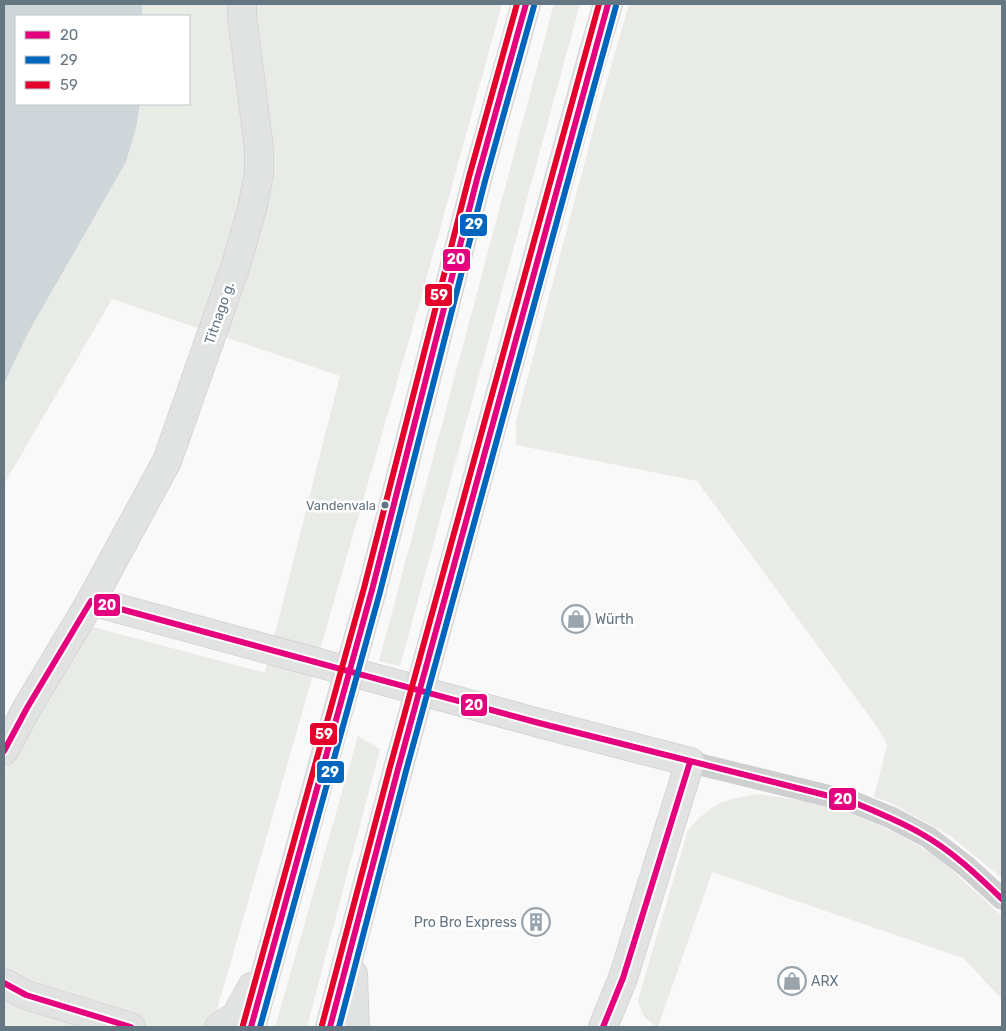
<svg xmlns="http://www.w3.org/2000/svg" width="1006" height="1031" font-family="Rubik,sans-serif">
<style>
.green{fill:#e8ebe6}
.water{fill:#ced6d9}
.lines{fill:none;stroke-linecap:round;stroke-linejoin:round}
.secondary-casing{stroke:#d5d6d7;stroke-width:30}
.highway-casing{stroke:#d5d6d6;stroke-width:30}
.street{stroke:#cecfd0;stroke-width:22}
.secondary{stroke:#e1e2e2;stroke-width:28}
.highway{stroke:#e1e2e2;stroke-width:28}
.highway-bridge-casing{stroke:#d5d6d6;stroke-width:30;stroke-linecap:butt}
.highway-bridge{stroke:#e1e2e2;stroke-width:28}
.bus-1-casing{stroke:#fff;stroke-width:10}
.bus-2-casing{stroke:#fff;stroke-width:10}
.bus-3-casing{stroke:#fff;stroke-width:10}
.bus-1{stroke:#e5007d;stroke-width:6}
.bus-2{stroke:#0065bd;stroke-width:6}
.bus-3{stroke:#e4002b;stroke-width:6}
.bus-dot{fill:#657683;stroke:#fff;stroke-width:2}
.labels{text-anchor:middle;stroke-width:5;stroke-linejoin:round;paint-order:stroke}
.bus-label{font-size:13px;fill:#657683;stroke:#fff;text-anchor:end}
.street-label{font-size:14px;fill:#657683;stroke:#fff}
.poi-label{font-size:14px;fill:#657683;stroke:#fff;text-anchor:start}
.line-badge{stroke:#fff;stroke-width:2}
.badge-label{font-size:14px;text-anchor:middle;font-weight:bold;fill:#fff}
</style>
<rect width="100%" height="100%" fill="#f9f9f9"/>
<!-- green -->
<g class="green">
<polygon points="142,4 502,4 421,298 212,1027 4,1027 4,772 78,637 93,627 265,673 340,376 112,299 4,484 4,384 28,333 126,162 136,128 140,104 189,104 189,16 142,16"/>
<polygon points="554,4 580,4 400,666 379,661"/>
<polygon points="629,4 1002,4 1002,878 949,835 889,802 874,797 887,745 880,731 697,481 516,445 516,421 601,101"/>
<polygon points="358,736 380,749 307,1027 275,1027"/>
<path d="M 759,794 L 808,802 L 855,815 L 896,833 L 936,856 L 1002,916 L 1002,999 L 963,958 L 712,872 L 658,1027 C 644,1019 642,1015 638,1000 L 688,830 C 714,802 721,800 759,794 Z"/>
</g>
<!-- water -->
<polygon class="water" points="4,4 142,4 142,16 16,16 16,104 140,104 136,128 126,162 28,333 4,384"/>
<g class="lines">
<defs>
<polyline id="secondary" points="242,4 242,16 259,148 259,174 252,209 236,265 167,461 91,601 539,723 690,762"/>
<g id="highway">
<polyline points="372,590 477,179 526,4"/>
<polyline points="440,616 592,58 608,4"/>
<polyline points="4,751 27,708 91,601"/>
<polyline points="353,974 355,1027"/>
<polyline points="4,983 26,995 131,1027"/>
<polyline points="219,1027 236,1016 252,987"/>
<polyline points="251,1027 329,743"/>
<polyline points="330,1027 398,769"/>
<polyline points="603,1027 623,978 690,762"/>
</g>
</defs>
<!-- secondary casing -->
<use href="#secondary" class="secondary-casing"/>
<!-- highway casing -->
<use href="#highway" class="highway-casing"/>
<!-- street -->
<polyline class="street" points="690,762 853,802 892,818 928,837 967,867 1002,899"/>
<!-- secondary -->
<use href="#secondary" class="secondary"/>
<!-- highway -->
<use href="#highway" class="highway"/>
<defs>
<g id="highway-bridge">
<polyline points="329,743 372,590"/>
<polyline points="398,769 440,616"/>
</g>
</defs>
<!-- highway-bridge casing -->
<use href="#highway-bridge" class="highway-bridge-casing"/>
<!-- highway-bridge -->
<use href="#highway-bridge" class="highway-bridge"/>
<defs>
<g id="bus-1">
<path d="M 4,751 L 27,708 L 91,601 L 539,723 L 853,802 C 876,812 899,821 920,833 C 951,850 977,875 1002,899"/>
<polyline points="4,983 26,995 131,1027"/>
<polyline points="251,1027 372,590 477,179 526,4"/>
<polyline points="330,1027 398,769 608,4"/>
<polyline points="603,1027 623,978 690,762"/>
</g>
<g id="bus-2">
<polyline points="260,1027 380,592 485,181 534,6"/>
<polyline points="339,1027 406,771 616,6"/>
</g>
<g id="bus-3">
<polyline points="243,1025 364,588 469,177 517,4"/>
<polyline points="322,1025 390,767 599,4"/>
</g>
</defs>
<!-- bus-1 casing -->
<use href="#bus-1" class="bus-1-casing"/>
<!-- bus-2 casing -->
<use href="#bus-2" class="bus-2-casing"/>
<!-- bus-3 casing -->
<use href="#bus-3" class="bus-3-casing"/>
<!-- bus-1 -->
<use href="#bus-1" class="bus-1"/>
<!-- bus-2 -->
<use href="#bus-2" class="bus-2"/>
<!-- bus-3 -->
<use href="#bus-3" class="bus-3"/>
</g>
<!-- icons -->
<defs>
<symbol id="shop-ring" viewBox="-11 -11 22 22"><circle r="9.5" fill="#fff" stroke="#99a4ac" stroke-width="1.5"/><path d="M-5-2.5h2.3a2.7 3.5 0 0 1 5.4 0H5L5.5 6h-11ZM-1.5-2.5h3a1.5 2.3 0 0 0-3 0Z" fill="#99a4ac"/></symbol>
<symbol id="building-ring" viewBox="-11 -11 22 22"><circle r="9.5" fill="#fff" stroke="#99a4ac" stroke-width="1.5"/><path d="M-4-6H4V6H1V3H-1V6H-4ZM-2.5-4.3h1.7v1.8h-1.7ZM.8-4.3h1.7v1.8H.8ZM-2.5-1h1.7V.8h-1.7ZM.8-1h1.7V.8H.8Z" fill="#99a4ac"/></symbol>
</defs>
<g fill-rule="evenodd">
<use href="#shop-ring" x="560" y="603" width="32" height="32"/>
<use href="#building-ring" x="520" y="906" width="32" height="32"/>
<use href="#shop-ring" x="776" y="965" width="32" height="32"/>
</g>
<!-- markers -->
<circle class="bus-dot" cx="385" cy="505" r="4.5"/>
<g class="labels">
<!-- bus labels -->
<g class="bus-label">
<text x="376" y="510">Vandenvala</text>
</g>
<!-- street labels -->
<g class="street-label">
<text transform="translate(219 313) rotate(-71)" y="5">Titnago g.</text>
</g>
<!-- poi labels -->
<g class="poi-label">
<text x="595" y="624">Würth</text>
<text x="517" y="927" text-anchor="end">Pro Bro Express</text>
<text x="811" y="986">ARX</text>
</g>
</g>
<g class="line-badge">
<rect x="459" y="213" width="29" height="24" rx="5" fill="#0065bd"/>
<rect x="442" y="248" width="29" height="24" rx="5" fill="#e5007d"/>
<rect x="424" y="283" width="29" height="24" rx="5" fill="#e4002b"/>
<rect x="93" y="593" width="28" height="24" rx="5" fill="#e5007d"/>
<rect x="460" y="693" width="28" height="24" rx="5" fill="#e5007d"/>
<rect x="309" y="722" width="29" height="24" rx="5" fill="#e4002b"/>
<rect x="316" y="760" width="29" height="24" rx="5" fill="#0065bd"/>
<rect x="828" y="787" width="29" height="24" rx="5" fill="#e5007d"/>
</g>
<g class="badge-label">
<text x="474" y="229">29</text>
<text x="456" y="264">20</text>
<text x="439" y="300">59</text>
<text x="107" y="610">20</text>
<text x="474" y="710">20</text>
<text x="324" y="739">59</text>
<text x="330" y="777">29</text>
<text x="843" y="804">20</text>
</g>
<!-- border -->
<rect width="1006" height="1031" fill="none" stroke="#657683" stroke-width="10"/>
<!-- legend -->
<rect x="15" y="15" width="175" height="90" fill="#ffffff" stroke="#c1c8cd"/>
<rect x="25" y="31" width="25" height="8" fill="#e5007d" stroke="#c1c8cd"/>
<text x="60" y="40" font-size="15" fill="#657683">20</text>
<rect x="25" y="56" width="25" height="8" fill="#0065bd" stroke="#c1c8cd"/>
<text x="60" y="65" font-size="15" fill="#657683">29</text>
<rect x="25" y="81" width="25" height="8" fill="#e4002b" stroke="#c1c8cd"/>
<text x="60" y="90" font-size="15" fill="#657683">59</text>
</svg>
